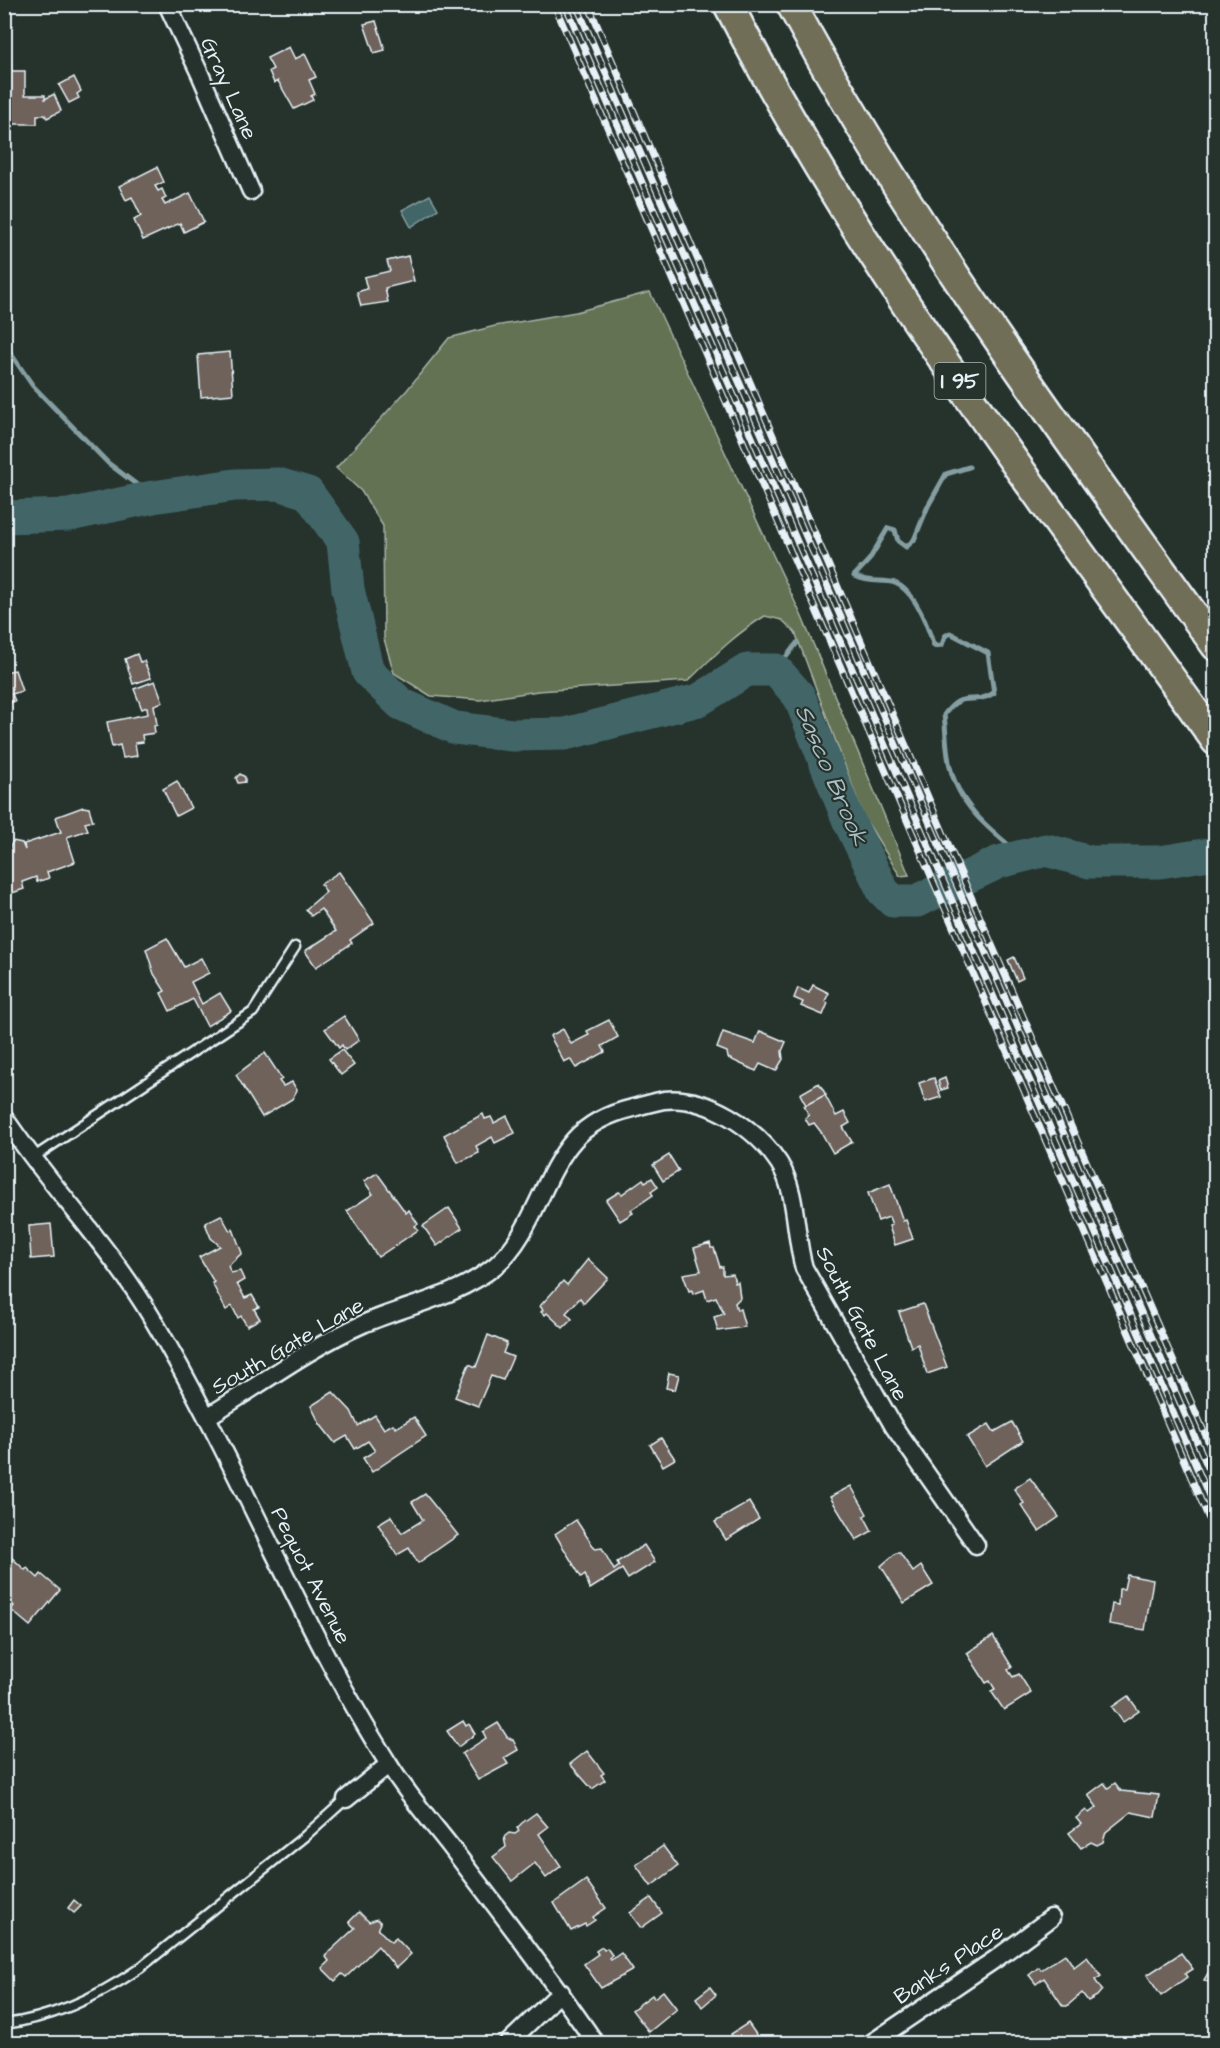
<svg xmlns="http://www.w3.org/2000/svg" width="1220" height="2048" font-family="'Architects Daughter',sans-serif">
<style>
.green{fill:#647253;stroke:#a6b2a6;stroke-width:1.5}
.water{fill:#436668;stroke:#859ea2;stroke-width:1.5}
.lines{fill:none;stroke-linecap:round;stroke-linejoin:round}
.stream{stroke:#859ea2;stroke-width:5}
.river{stroke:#436668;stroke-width:33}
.building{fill:#6e625a;stroke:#e8f1f8;stroke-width:1.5}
.service-casing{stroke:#e8f1f8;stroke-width:13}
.minor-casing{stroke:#e8f1f8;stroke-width:21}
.motorway-casing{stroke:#e8f1f8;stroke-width:33}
.service{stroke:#26332d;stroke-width:8}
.minor{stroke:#26332d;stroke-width:16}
.motorway{stroke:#716e59;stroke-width:28}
.rail-casing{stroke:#e8f1f8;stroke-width:7}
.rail{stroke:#26332d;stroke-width:4.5;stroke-dasharray:14;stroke-linecap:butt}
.labels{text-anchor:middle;stroke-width:4.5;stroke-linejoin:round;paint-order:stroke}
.shield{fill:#26332d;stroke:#aeb8bb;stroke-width:1.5}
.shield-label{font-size:21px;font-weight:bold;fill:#e8f1f8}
.street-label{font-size:22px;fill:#e8f1f8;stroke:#26332d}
.water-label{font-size:24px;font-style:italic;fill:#aec0c6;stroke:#26332d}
</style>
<rect width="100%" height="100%" fill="#26332d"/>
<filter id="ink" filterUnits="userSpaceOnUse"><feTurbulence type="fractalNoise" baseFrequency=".0167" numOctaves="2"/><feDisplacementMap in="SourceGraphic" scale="12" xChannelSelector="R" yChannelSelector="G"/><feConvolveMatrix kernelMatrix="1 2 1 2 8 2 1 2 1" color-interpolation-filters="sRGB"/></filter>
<g filter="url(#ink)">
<!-- green -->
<path class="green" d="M 650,292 L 802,617 L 909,875 L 900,876 L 864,817 L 795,632 L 782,620 L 765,616 C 735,634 713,657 688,681 L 538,691 L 480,700 L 431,696 L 394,673 L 384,639 L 383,526 L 361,491 L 336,468 L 407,390 L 449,338 L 495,326 L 576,312 Z"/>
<!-- water -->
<polygon class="water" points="430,195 438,209 411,227 402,210"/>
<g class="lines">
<!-- stream -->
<g class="stream">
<polyline points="4,344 33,386 108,463 153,497"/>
<path d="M 969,467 L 946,474 L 928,506 L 914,540 L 906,547 L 898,541 L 895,530 L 888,528 L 869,560 L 854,576 C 872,584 882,579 895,583 C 915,591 928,627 934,646 L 942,645 L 945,636 L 950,633 L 988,653 L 994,693 C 971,707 963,688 944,715 C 946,730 946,747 949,762 C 957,805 990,830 1022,856"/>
<polyline points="776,670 797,643"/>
<polyline points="1207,856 1216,870"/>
</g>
<!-- river -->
<polyline class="river" points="4,517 69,515 153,497 235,485 278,484 308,493 343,542 348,589 368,672 401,704 455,728 512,735 565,734 699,700 747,670 776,670 799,696 848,819 883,891 893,901 917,901 999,862 1046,850 1090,862 1160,862 1216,853"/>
</g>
<!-- building -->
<g class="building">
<polygon points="376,21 385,50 374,53 364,24"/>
<polygon points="289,47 295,59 305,54 316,77 309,80 315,94 311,96 313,100 294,109 278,81 274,83 269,71 273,69 267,58"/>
<polygon points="4,59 11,59 11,71 25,71 25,95 45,95 45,99 54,94 61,111 47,118 45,115 37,115 37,124 4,124"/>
<polygon points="74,77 81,91 77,94 79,98 69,103 59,85"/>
<polygon points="157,167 164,182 155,186 158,191 162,189 166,198 162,200 165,205 190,193 204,222 184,232 180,223 143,240 134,220 141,216 132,197 126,200 119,186"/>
<polygon points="408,256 414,281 385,288 388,302 361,306 357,292 367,289 364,277 390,271 387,261"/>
<polygon points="230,352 233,394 201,397 198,355"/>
<polygon points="137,654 140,662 144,661 151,678 133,684 125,659"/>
<polygon points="15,670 22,691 12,694 15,701 4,705 4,672"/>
<polygon points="155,681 163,702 154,705 157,725 154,726 155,733 142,735 143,742 135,743 137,756 123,758 120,745 112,747 107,722 148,714 147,707 142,709 134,689"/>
<polygon points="240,774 245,777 245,782 238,783 236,778"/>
<polygon points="177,781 191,808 176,816 163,789"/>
<polygon points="83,807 89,808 93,821 85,823 88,830 67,837 75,862 47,872 49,878 37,882 36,877 22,882 24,889 9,894 7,887 4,888 4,851 9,849 13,841 22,843 25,850 24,844 61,832 56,817"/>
<polygon points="339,872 374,923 350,940 352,943 316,967 305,951 336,931 321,909 311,916 306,909 326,892 321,884"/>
<polygon points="167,938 184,967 201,958 209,973 191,982 202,1004 220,993 231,1011 207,1026 193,999 170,1011 161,993 165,991 154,974 146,949"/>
<polygon points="1014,957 1023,978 1017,981 1008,960"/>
<polygon points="813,985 829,993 825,1001 828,1003 823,1015 801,1006 803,1002 794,998 798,988 809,993"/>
<polygon points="344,1016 359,1040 345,1050 342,1045 339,1048 325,1029"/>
<polygon points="609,1020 618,1037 602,1046 605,1052 576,1068 570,1059 564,1062 550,1036 563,1029 571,1044 589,1035 587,1031"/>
<polygon points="760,1031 786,1042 782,1051 783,1059 776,1071 760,1064 756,1071 728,1058 727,1052 717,1048 723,1032 755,1043"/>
<polygon points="342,1050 354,1065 341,1075 329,1059"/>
<polygon points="265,1053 282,1079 279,1081 283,1086 292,1082 297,1090 292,1099 262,1117 236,1075"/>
<polygon points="934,1078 941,1097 925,1102 919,1083"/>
<polygon points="945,1078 948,1088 941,1090 938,1081"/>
<polygon points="819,1083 826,1095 806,1105 800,1094"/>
<polygon points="825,1095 836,1116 844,1112 850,1123 843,1127 852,1142 833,1153 821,1132 814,1123 809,1125 805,1118 809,1115 804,1106"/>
<polygon points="483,1114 485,1119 491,1117 494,1123 507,1116 515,1133 495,1143 492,1137 476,1146 479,1153 458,1163 444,1135"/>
<polygon points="669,1155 679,1171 663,1181 653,1165"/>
<polygon points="377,1173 406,1213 409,1210 418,1224 415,1226 418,1230 378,1257 347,1211 373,1194 364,1181"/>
<polygon points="652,1178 658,1187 651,1192 653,1195 631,1210 633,1213 620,1221 606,1200 619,1192 622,1194 643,1179 645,1182"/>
<polygon points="890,1184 903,1221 906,1220 913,1239 895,1245 889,1226 892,1225 889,1217 878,1221 868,1193"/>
<polygon points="449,1208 462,1228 437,1246 423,1226"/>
<polygon points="221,1215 230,1231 233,1229 242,1253 228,1266 231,1273 240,1271 244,1280 237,1284 245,1298 252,1295 259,1307 254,1309 260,1319 247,1326 241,1316 238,1318 232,1306 226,1310 212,1283 214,1282 199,1257 220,1246 211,1238 205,1223"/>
<polygon points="51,1224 54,1257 31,1259 29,1226"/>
<polygon points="710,1243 711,1248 714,1248 720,1267 723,1267 723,1275 733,1274 735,1283 738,1282 740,1298 735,1303 737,1310 740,1309 745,1327 718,1331 714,1317 724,1314 716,1297 707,1300 704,1290 693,1294 692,1290 689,1291 683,1274 701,1271 694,1248"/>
<polygon points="588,1259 608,1278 584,1303 580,1298 566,1313 572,1319 563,1328 547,1313 545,1315 541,1312 543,1310 540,1306 563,1281 567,1285"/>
<polygon points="923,1304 947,1367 927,1374 918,1344 911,1347 899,1312"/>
<polygon points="488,1335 507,1343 503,1353 513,1357 503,1380 491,1376 478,1406 455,1397 469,1364 476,1367"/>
<polygon points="669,1373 679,1375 675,1390 666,1388"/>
<polygon points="333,1392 351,1411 358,1426 375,1415 384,1429 393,1424 396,1428 414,1417 426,1436 372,1472 363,1458 375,1451 368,1441 355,1449 347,1436 335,1443 320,1424 311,1406"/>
<polygon points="1012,1422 1023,1441 985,1466 967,1437 989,1424 994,1432"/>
<polygon points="661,1438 675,1459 663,1466 650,1445"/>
<polygon points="1030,1478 1059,1517 1039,1531 1021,1505 1024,1503 1014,1489"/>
<polygon points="4,1485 6,1497 10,1506 4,1510"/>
<polygon points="851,1486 867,1514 864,1516 872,1531 856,1540 830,1497"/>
<polygon points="425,1494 458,1535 418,1563 409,1548 397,1555 378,1524 391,1516 402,1533 423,1520 412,1502"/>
<polygon points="749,1502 759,1519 726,1540 715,1522"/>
<polygon points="576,1520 595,1549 602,1548 614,1570 619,1566 617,1562 644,1545 655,1562 628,1579 622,1569 590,1589 585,1574 581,1577 555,1534"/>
<polygon points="4,1546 9,1555 25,1570 27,1568 38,1578 41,1574 60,1590 30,1626 11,1610 14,1606 4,1598"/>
<polygon points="896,1553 900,1553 913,1572 921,1566 933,1585 904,1603 881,1566"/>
<polygon points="1127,1575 1153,1580 1145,1630 1109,1624 1112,1604 1118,1605 1119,1589 1124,1589"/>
<polygon points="993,1636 1012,1667 1008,1670 1013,1677 1019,1674 1031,1693 1004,1710 991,1691 995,1689 990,1681 986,1683 967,1653"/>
<polygon points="1128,1696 1139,1711 1123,1722 1112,1707"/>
<polygon points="463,1721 466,1726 469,1724 475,1734 458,1747 447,1731"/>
<polygon points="498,1723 507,1737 513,1740 518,1750 504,1758 508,1764 478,1780 462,1754 486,1738 483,1732"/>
<polygon points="587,1751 604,1773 601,1775 605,1780 592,1789 570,1764"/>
<polygon points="1104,1783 1108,1788 1115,1783 1121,1791 1159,1795 1155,1817 1131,1812 1106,1832 1103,1842 1097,1845 1091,1842 1081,1848 1069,1833 1081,1824 1076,1818 1086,1810 1089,1813 1097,1807 1088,1795"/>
<polygon points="536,1813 548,1827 539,1834 561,1866 546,1878 535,1863 512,1881 493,1857 506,1847 504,1837 509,1833 515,1834 519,1831 517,1828 522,1823"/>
<polygon points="663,1846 678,1866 651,1886 636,1865"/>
<polygon points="586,1880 606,1908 593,1917 595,1920 586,1926 585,1924 571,1931 554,1903"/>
<polygon points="651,1898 662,1913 641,1928 630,1913"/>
<polygon points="74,1900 81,1906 74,1913 68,1908"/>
<polygon points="359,1912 369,1922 377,1919 381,1923 378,1930 382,1933 391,1942 396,1938 411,1954 396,1968 378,1946 346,1977 342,1974 335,1981 322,1968 329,1961 326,1957 329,1952 355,1928 349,1922"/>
<polygon points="602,1947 604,1950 607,1948 612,1955 609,1958 611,1960 621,1953 633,1970 601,1988 584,1964 598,1954 596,1951"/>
<polygon points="1181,1953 1193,1969 1185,1974 1187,1977 1161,1996 1147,1975"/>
<polygon points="1065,1954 1074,1967 1087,1957 1101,1976 1095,1980 1102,1990 1097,1996 1088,2001 1082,1993 1067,2006 1063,2006 1044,1978 1036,1984 1029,1975 1039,1967 1041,1970"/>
<polygon points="1211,1968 1216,1971 1216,1986 1204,1980"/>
<polygon points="710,1987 716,1995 702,2007 696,1998"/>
<polygon points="663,1991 677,2009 649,2032 632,2010 652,1995 654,1998"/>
<polygon points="748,2023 755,2033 762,2044 736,2044 731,2034"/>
</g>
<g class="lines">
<defs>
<g id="service">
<polyline points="31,1159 253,1012 295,947"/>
<path d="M 4,2024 C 54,2018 99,1996 140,1968 L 305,1836 L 346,1799"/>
</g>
<g id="minor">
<polyline points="167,4 200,74 251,191"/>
<path d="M 4,1117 C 50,1187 110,1246 152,1318 C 238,1462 298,1621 388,1763 C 406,1793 430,1820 451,1847 C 500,1912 550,1976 596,2044"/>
<path d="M 207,1417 C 255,1388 312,1346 363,1324 C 407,1305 457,1297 495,1266 C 533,1234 542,1176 574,1140 C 589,1123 612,1113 633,1108 C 643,1105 654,1102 664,1100 C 707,1095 756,1128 779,1163 C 798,1193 794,1234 804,1268 L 894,1427 L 976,1545"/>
<polyline points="346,1799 388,1765"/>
<polyline points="507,2044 561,1992"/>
<polyline points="870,2044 997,1958 1051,1918"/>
</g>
<g id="motorway">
<path d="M 728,4 C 862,267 1045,502 1216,741"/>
<path d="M 791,4 C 913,231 1066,437 1216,646"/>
</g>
</defs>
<!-- service casing -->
<use href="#service" class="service-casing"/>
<!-- minor casing -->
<use href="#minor" class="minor-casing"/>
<!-- motorway casing -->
<use href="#motorway" class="motorway-casing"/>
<!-- service -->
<use href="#service" class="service"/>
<!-- minor -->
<use href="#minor" class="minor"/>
<!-- motorway -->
<use href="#motorway" class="motorway"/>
<defs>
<g id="rail">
<polyline points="554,4 1216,1535"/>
<polyline points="565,4 1216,1512"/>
<polyline points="576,4 1216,1486"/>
<polyline points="588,4 955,860 1216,1459"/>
</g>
</defs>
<!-- rail casing -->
<use href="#rail" class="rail-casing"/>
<!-- rail -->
<use href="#rail" class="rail"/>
</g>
</g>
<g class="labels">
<!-- shield labels -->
<rect class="shield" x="934.5" y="363" width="51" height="36" rx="4.5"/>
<g class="shield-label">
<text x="960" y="388">I 95</text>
</g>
<!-- street labels -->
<g class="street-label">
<text transform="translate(230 88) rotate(66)" y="8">Gray Lane</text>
<text transform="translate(863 1323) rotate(62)" y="8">South Gate Lane</text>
<text transform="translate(287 1345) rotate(-30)" y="8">South Gate Lane</text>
<text transform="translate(312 1575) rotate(63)" y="8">Pequot Avenue</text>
<text transform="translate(948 1963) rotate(-34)" y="8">Banks Place</text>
</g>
<!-- water labels -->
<g class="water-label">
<text transform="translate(832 775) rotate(67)" y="8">Sasco Brook</text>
</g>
</g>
<!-- margin -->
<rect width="1220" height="2048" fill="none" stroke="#26332d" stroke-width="24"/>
<rect x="12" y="12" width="1196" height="2024" fill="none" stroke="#e8f1f8" stroke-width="2" filter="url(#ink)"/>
</svg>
